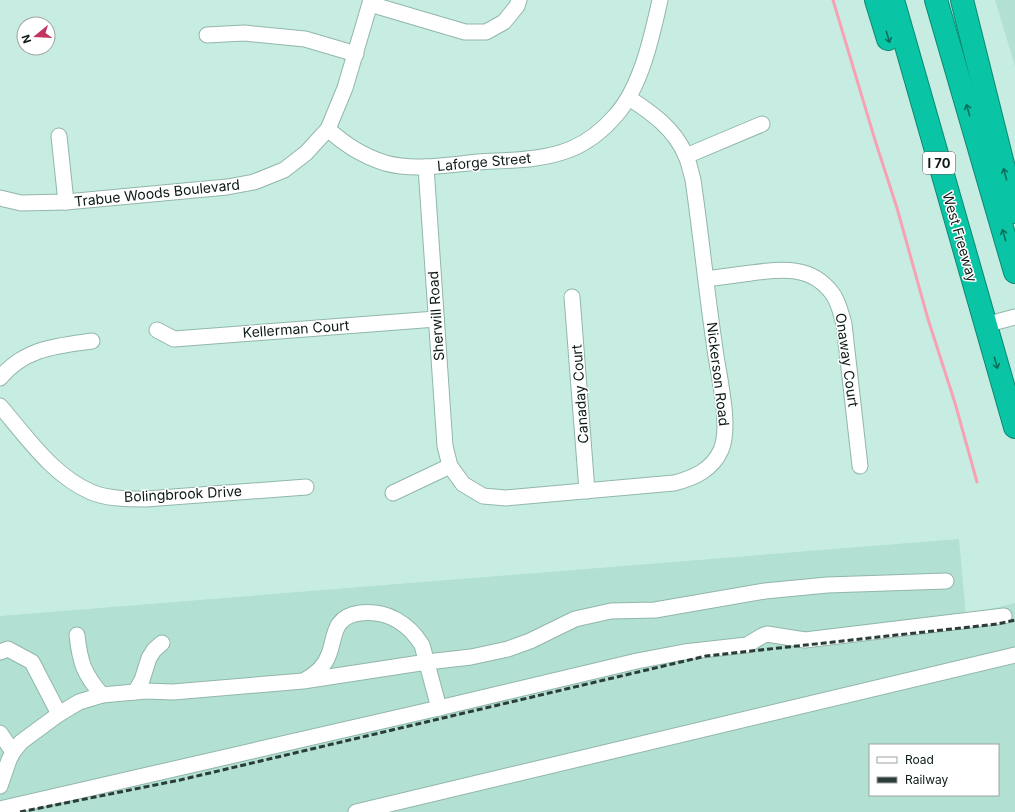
<svg xmlns="http://www.w3.org/2000/svg" width="1015" height="812" font-family="Inter,sans-serif">
<style>
.built{fill:#b2e0d2;fill-rule:evenodd}
.lines{fill:none;stroke-linecap:round;stroke-linejoin:round}
.stream{stroke:#f7a2b2;stroke-width:3}
.minor-casing{stroke:#92b6ac;stroke-width:17}
.highway-casing{stroke:#0b8973;stroke-width:24}
.minor{stroke:#fff;stroke-width:15}
.highway{stroke:#0ac5a5;stroke-width:22}
.rail{stroke:#2b3d38;stroke-width:3;stroke-dasharray:6 3;stroke-linecap:butt}
.oneway{stroke:#0b705e}
.labels{text-anchor:middle;stroke-width:3;stroke-linejoin:round;paint-order:stroke}
.shield{fill:#fff;stroke:#555f5c;stroke-width:1}
.shield-label{font-size:13px;font-weight:bold;fill:#0c1a16}
.street-label{font-size:14px;fill:#0c1a16;stroke:#fff}
</style>
<rect width="100%" height="100%" fill="#c7ede2"/>
<!-- built -->
<g class="built">
<polygon points="995,0 1015,0 1015,66"/>
<path d="M 959,539 L 966,615 L 1015,603 L 1015,812 L 0,812 L 0,616 ZM 870,745 L 998,745 L 998,795 L 870,795 Z"/>
</g>
<g class="lines">
<!-- stream -->
<polyline class="stream" points="833,0 875,140 897,208 928,319 955,403 977,482"/>
<defs>
<g id="minor">
<polyline points="370,4 465,32 486,32 504,22 517,6 519,0"/>
<polyline points="207,35 244,33 305,39 356,54"/>
<path d="M 328,129 C 344,144 363,156 385,163 C 414,171 448,165 478,162 C 508,160 542,161 571,149 C 588,142 604,129 616,115 C 641,87 652,36 660,0"/>
<polyline points="59,136 66,202"/>
<polyline points="686,156 762,124"/>
<path d="M 426,167 L 445,446 L 450,466 L 463,484 L 483,496 L 506,498 L 674,483 C 694,478 712,470 721,450 C 732,424 717,371 714,342 C 706,288 701,234 693,180 C 691,172 689,163 686,156 C 675,129 652,113 629,98"/>
<polyline points="0,198 21,203 66,202 227,187 254,182 284,170 306,153 328,129 345,88 371,0"/>
<path d="M 706,279 C 721,277 736,275 751,273 C 782,269 811,265 832,293 C 839,302 841,314 844,324 L 860,466"/>
<polyline points="572,297 587,491"/>
<polyline points="985,325 1015,317"/>
<polyline points="157,330 174,339 436,319"/>
<path d="M 0,378 C 25,348 56,346 92,341"/>
<path d="M 0,406 C 27,437 52,475 91,492 C 108,499 128,499 146,499 L 306,487"/>
<polyline points="393,493 450,466"/>
<path d="M 77,635 C 80,663 84,674 102,695"/>
<polyline points="0,652 8,649 32,662 59,714"/>
<path d="M 305,680 C 316,674 325,666 329,654 C 333,644 333,633 339,624 C 344,617 352,614 360,613 C 387,610 408,623 422,645 L 439,708"/>
<polyline points="135,692 142,680 149,658 154,650 162,643"/>
<polyline points="0,733 13,752"/>
<polyline points="0,786 9,760 13,752 21,742 59,714 79,702 102,695 146,691 173,692 303,681 427,662 471,657 508,649 530,641 575,619 611,611 655,610 765,591 827,585 946,581"/>
<polyline points="0,809 439,708 637,661 684,652 747,645 762,636 767,634 805,640 1004,616"/>
<polyline points="356,812 1015,655"/>
</g>
<g id="highway">
<polyline points="876,0 888,39"/>
<polyline points="893,0 1015,427"/>
<polyline points="936,0 1015,272"/>
<polyline points="962,0 1015,212"/>
</g>
</defs>
<!-- minor casing -->
<use href="#minor" class="minor-casing"/>
<!-- highway casing -->
<use href="#highway" class="highway-casing"/>
<!-- minor -->
<use href="#minor" class="minor"/>
<!-- highway -->
<use href="#highway" class="highway"/>
<!-- rail -->
<polyline class="rail" points="20,812 180,780 706,656 997,624 1015,620"/>
</g>
<!-- one-way arrows -->
<defs><path id="oneway-shaft" d="M-6 0H5M1.5-3L5.5 0L1.5 3" fill="none" stroke-width="1.6" stroke-linecap="round" stroke-linejoin="round"/></defs>
<g class="oneway">
<use href="#oneway-shaft" transform="translate(888 37) rotate(73)"/>
<use href="#oneway-shaft" transform="translate(968 110) rotate(-106)"/>
<use href="#oneway-shaft" transform="translate(1005 174) rotate(-105)"/>
<use href="#oneway-shaft" transform="translate(1004 235) rotate(-106)"/>
<use href="#oneway-shaft" transform="translate(996 363) rotate(74)"/>
</g>
<g class="labels">
<!-- shield labels -->
<rect class="shield" x="923" y="152" width="32" height="22" rx="3"/>
<g class="shield-label">
<text x="939" y="168">I 70</text>
</g>
<!-- street labels -->
<g class="street-label">
<text transform="translate(484 162) rotate(-5)" y="5">Laforge Street</text>
<text transform="translate(157 193) rotate(-6)" y="5">Trabue Woods Boulevard</text>
<text transform="translate(960 237) rotate(74)" y="5">West Freeway</text>
<text transform="translate(436 316) rotate(-94)" y="5">Sherwill Road</text>
<text transform="translate(296 329) rotate(-4)" y="5">Kellerman Court</text>
<text transform="translate(847 360) rotate(82)" y="5">Onaway Court</text>
<text transform="translate(718 374) rotate(83)" y="5">Nickerson Road</text>
<text transform="translate(580 394) rotate(-94)" y="5">Canaday Court</text>
<text transform="translate(183 494) rotate(-3)" y="5">Bolingbrook Drive</text>
</g>
</g>
<!-- legend -->
<rect x="869" y="744" width="130" height="52" fill="#ffffff" stroke="#9ea3a2"/>
<rect x="877" y="757" width="20" height="6" fill="#ffffff" stroke="#9ea3a2"/>
<text x="905" y="764" font-size="12" fill="#0c1a16">Road</text>
<rect x="877" y="777" width="20" height="6" fill="#2b3d38" stroke="#9ea3a2"/>
<text x="905" y="784" font-size="12" fill="#0c1a16">Railway</text>
<!-- north arrow -->
<g transform="translate(36 36) rotate(252)"><circle r="19" fill="#ffffff" stroke="#9ea3a2"/>
<path d="M0-3L7 15L0 10L-7 15Z" fill="#c3355f"/>
<text y="-6" font-size="11" font-weight="bold" text-anchor="middle" fill="#0c1a16">N</text>
</g>
</svg>
